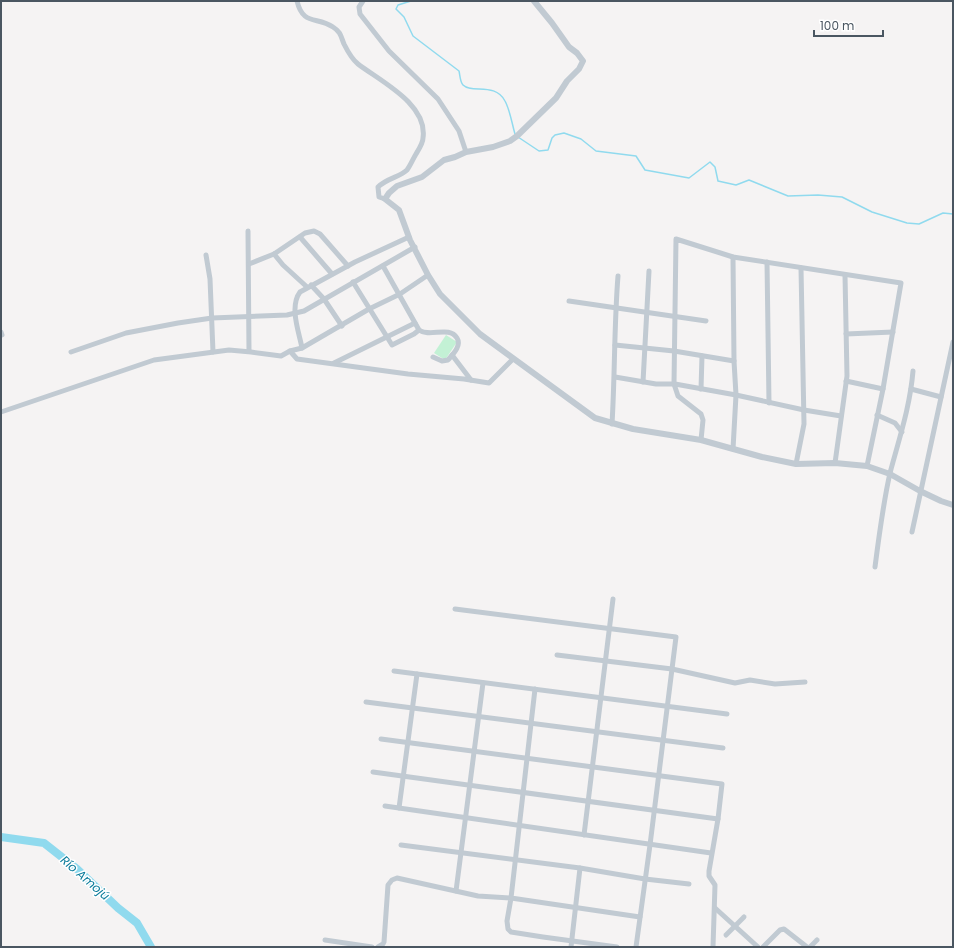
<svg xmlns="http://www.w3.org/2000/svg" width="954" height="948" font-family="Poppins,sans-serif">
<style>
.green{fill:#c3f1d5}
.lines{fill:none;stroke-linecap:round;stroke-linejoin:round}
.stream{stroke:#90daee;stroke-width:1.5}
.river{stroke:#90daee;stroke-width:8}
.minor{stroke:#c1cad2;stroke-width:5}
.tertiary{stroke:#c1cad2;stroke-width:6}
.labels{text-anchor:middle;stroke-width:3;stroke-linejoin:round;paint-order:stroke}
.water-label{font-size:12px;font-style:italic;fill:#0c7c9b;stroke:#fff}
</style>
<rect width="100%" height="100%" fill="#f5f3f3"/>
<!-- green -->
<polygon class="green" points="446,335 457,342 445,360 434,353"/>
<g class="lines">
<!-- stream -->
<g class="stream">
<path d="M 411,1 L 398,5 L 396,9 L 404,17 L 413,36 L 459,71 C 460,75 460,82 463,85 C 472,94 495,82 505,101 C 510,110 512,124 515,134"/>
<polyline points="518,137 539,151 548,150 552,138 555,135 564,133 581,139 596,151 636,156 645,170 689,178 710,162 715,167 718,181 736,185 749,180 788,196 818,195 842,197 872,212 907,223 919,224 943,213 953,214"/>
</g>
<!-- river -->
<polyline class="river" points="1,837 44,843 77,869 118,908 137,923 151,947"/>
<!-- minor -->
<g class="minor">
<path d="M 297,1 C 303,26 317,16 333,27 C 341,32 341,37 344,44 C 347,50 353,60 358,64 C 380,81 428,104 423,138 C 423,143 419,149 416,154 C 413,159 410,166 407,170 C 400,177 387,178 378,187 L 379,197 L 385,199"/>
<polyline points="363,1 359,7 360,14 389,51 438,99 459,131 466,152"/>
<polyline points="248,231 249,351"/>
<polyline points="300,237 332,274"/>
<polyline points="274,254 283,265 307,287"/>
<polyline points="206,255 210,279 213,352"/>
<polyline points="767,262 769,403"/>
<polyline points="249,264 274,254 305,233 314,231 320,234 348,266"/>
<polyline points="353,282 392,345 414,334 419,330 383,266"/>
<polyline points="311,285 324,299 342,326"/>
<polyline points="569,301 706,321"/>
<path d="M 419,330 C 430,338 449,325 457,338 C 462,346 452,355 448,360 L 442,361 L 433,357"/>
<polyline points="1,332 2,335"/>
<polyline points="846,334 893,332"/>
<polyline points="615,345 674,351 734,361"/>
<path d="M 302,348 C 299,332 289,307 300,292 L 355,262 L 409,237"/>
<polyline points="290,351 302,348 369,309 400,294 428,275"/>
<polyline points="71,352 126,333 178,323 212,318 287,315 304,311 415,247"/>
<polyline points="452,355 471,380"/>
<polyline points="334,363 415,323"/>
<polyline points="615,377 656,384 675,384 736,395 804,410 841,416"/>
<polyline points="846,381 883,389"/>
<polyline points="643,382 649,271"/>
<polyline points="701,389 702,356"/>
<polyline points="911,389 941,397"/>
<polyline points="1,412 154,360 229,350 251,352 281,356 290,351 297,359 408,374 464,379 489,383 513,359"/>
<polyline points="877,415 895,423 902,432"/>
<path d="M 612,424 C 615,375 614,326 618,276"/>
<polyline points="701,440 703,420 701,414 678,396 674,384 676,239 733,257 901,283 883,389 867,466"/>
<polyline points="733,449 736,395 734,361 733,257"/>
<polyline points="835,463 847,376 845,275"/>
<polyline points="796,464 804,424 801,268"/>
<polyline points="912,532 953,342"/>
<path d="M 875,567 C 879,536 883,504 890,473 C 899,439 910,407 913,371"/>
<polyline points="455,609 676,637 650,845 636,947"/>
<polyline points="557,655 672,669 735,683 750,680 775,684 805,682"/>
<polyline points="394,671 727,714"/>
<polyline points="535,689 511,898 640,917"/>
<polyline points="366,702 723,748"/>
<polyline points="381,739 722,784 718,819 709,871 709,876 715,885 713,947"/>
<polyline points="373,772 718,819"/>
<polyline points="385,806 711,853"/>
<polyline points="399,808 417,674"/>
<polyline points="584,835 613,599"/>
<polyline points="401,845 580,868 645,879 689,884"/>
<polyline points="456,891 483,683"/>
<polyline points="715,908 758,947"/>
<polyline points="726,935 744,917"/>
<polyline points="325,940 372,947"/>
<polyline points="378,947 383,944 384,942 388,885 392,880 397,878 478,896 511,898 507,921 508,929 511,932 543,937 617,947"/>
<polyline points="571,947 580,868"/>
<polyline points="763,947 780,930 784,929 807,947"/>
<polyline points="810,947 817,940"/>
</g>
<!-- tertiary -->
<polyline class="tertiary" points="534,1 552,23 569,47 577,53 583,61 579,69 567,81 556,98 517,136 510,141 493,147 466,152 455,157 444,160 422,177 397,186 389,193 385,199 399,210 410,240 428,275 440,294 480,334 595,418 633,429 701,440 762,457 796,464 835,463 867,466 890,474 920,491 941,501 953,505"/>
</g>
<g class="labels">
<!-- water labels -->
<g class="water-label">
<text transform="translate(85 878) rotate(41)" y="4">Río Amojú</text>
</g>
</g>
<!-- border -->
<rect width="954" height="948" fill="none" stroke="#4a5661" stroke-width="4"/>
<!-- scale -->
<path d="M814 30v6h69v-6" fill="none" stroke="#4a5661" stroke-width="2"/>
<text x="820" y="30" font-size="12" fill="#4a5661" stroke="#ffffff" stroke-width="3" paint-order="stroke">100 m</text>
</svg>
